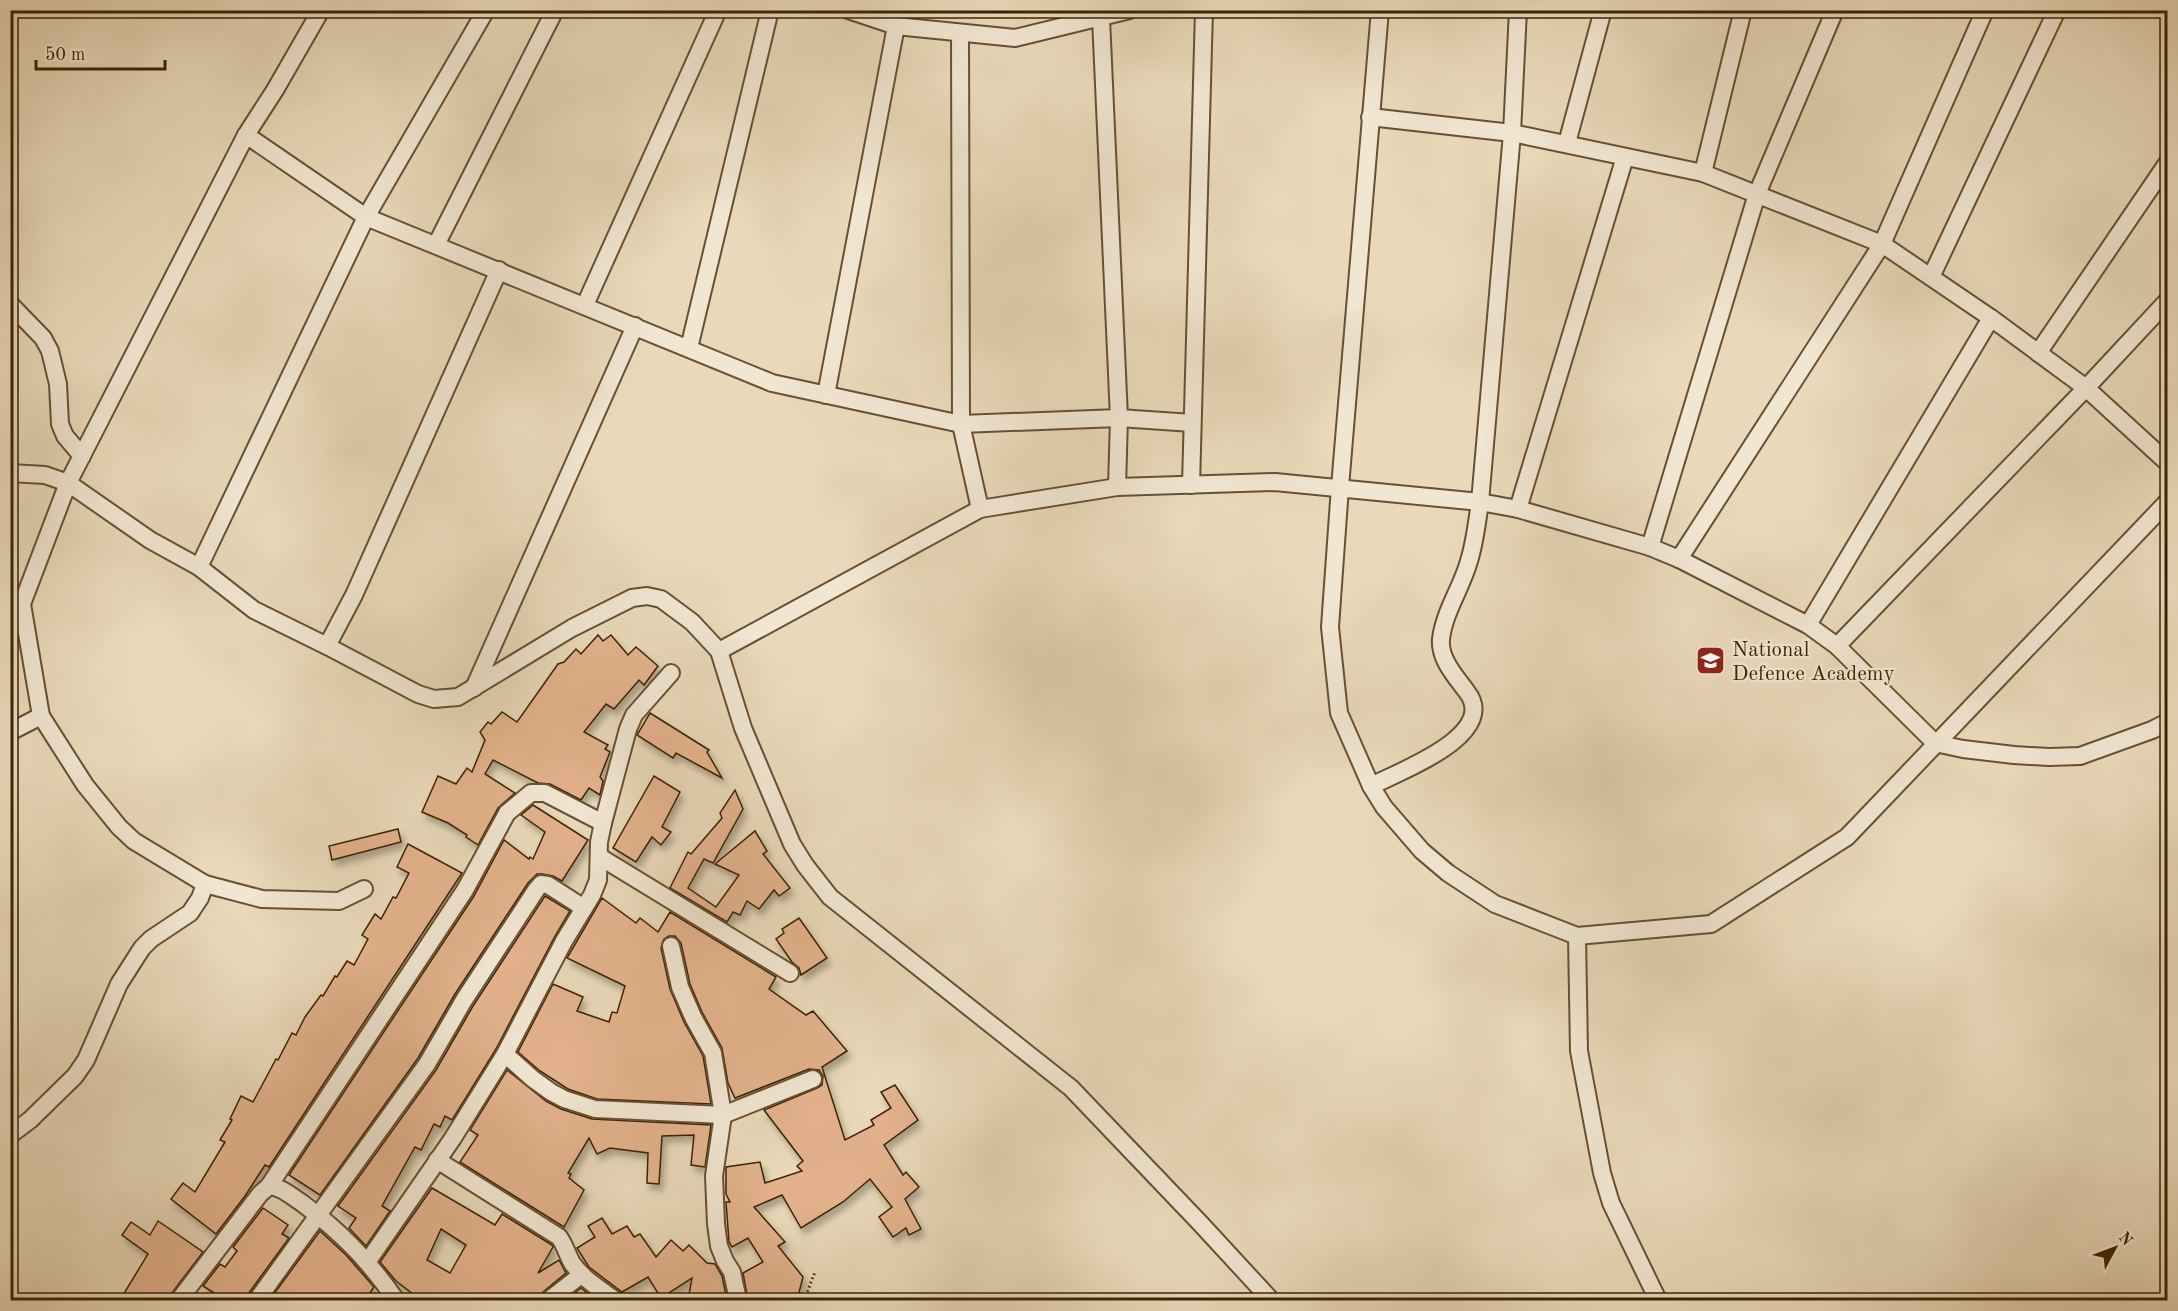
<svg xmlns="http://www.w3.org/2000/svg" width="2178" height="1311" font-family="'Old Standard TT',serif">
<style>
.building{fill:#e3b28c;stroke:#3d2304;stroke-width:1.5;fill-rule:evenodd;filter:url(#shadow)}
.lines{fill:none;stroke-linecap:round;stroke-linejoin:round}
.minor-casing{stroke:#685032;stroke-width:20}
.path{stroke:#3d2304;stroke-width:3;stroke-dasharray:1.5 3;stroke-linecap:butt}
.minor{stroke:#f1e6d2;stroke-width:16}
.labels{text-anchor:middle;stroke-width:4.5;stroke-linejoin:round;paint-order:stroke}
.poi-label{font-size:21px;fill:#3d2304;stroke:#f1e6d2;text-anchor:start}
</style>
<defs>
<filter id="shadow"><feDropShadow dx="3.5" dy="6" stdDeviation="3" flood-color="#0004"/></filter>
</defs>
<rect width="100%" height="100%" fill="#e9d9ba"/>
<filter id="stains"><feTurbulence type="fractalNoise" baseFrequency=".00333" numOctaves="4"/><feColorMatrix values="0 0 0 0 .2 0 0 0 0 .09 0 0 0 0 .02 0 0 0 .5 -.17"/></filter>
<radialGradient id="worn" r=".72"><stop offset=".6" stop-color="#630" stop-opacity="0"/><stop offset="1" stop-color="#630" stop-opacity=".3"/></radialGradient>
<!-- building -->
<g class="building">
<polygon points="598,635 603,641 611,635 628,655 636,647 658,666 644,685 639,680 614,709 606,704 584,732 608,745 605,749 610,752 600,777 603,781 600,795 589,788 581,800 550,784 538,783 493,760 485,774 515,793 498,808 478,845 466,837 467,835 448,823 422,812 438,776 456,784 467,768 472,772 485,740 480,732 488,722 491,724 502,712 517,722 558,664 564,662 576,649 581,654"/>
<polygon points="650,713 709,750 707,752 722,778 676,753 673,758 637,735"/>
<polygon points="654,776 680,792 662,827 671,832 661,845 652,837 636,862 613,848"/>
<polygon points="735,790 743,809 713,863 704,859 688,888 716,907 739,875 715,864 755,831 767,851 763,854 790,888 779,896 774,890 759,909 747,901 740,915 733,912 727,922 670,888 688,852 691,854 722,818 720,813"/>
<polygon points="533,805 588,840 562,881 553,876 542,874 537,874 528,883 455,994 418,1058 320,1195 289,1175 474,896 504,840 529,859 530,857 533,859 545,832 521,815"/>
<polygon points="398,829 401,842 332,860 329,846"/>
<polygon points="408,844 462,873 269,1167 265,1165 245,1196 216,1234 171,1199 183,1183 195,1192 225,1142 220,1140 232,1120 230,1119 241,1096 253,1102 276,1059 278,1060 292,1033 296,1035 305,1017 321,995 323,996 335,976 337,977 347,961 354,965 368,939 362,935 375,914 381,919 393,897 396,898 409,873 397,867"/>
<polygon points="545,896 570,911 555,936 496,1049 452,1120 445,1116 440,1127 434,1124 421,1150 415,1147 382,1206 390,1211 366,1246 349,1228 356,1218 338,1206 436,1070 473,1006"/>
<polygon points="602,898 636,923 640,918 658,932 670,912 776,977 769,989 806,1015 813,1011 847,1051 822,1067 845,1140 874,1125 871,1120 891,1108 881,1092 895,1085 918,1120 884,1145 903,1175 906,1172 919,1187 905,1199 921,1229 909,1235 906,1228 893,1237 879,1217 892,1207 870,1179 843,1202 801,1228 782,1195 754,1207 785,1242 778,1246 803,1277 797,1300 748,1300 743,1273 763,1262 748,1238 732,1247 729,1242 726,1202 730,1202 726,1194 726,1167 760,1162 765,1183 802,1171 797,1166 803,1161 764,1110 817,1088 822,1085 823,1076 819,1070 809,1069 735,1098 728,1083 722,1048 702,1012 690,984 681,943 675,936 669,936 664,939 661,948 670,989 684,1022 703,1056 711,1104 597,1099 568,1089 540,1071 518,1052 553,984 583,997 577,1011 609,1022 612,1012 617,1013 625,986 567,958"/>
<polygon points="799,918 827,958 801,975 799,968 792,962 776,939 784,933 782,929"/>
<polygon points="507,1070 546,1101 561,1109 592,1119 711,1125 705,1167 691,1165 694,1135 662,1136 659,1184 647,1183 648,1153 610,1148 597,1154 589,1138 568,1173 571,1174 569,1178 584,1190 564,1227 460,1162 478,1135 470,1130"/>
<path d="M 432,1188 L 495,1225 L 502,1214 L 552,1245 L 553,1247 L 538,1273 L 559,1260 L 566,1273 L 543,1292 L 539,1300 L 421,1300 L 396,1281 L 380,1262 ZM 441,1229 L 466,1245 L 450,1273 L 427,1260 Z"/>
<polygon points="263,1208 288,1225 282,1234 289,1238 248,1294 247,1300 225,1300 203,1286 220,1264 225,1267 237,1251 233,1247"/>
<polygon points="602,1218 612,1234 627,1226 634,1237 640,1234 656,1257 671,1240 683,1251 689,1245 707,1263 715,1264 722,1276 727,1300 688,1300 692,1278 661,1298 648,1277 622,1292 589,1267 577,1248 595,1237 588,1226"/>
<polygon points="158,1221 203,1252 171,1294 169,1300 120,1300 148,1254 122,1235 131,1222 150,1235"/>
<polygon points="320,1231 346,1255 374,1287 365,1300 322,1300 313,1294 309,1300 276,1300 271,1298"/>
<polygon points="581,1288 586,1292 598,1300 565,1300"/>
</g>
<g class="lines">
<defs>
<g id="minor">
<polyline points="321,10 275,90 246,135 68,483 22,604 41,716 85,785 119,827 134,841 205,884 262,899 339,901 364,889"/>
<polyline points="848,10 896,26 1015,38 1130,10"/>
<polyline points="1380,10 1340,487 1330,627 1339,713 1371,786 1384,807 1422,851 1448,873 1495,904 1577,936 1711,924 1847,837 2168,501"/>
<polyline points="1101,18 1119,418 1117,487"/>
<polyline points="960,33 961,424 980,509"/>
<polyline points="1370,117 1512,133 1703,173 1882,244 1991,318 2086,388 2168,463"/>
<polyline points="246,135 366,217 772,383 961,424 1119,418 1192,423"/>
<polyline points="1567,143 1603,10"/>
<polyline points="1703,173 1743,10"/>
<polyline points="436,245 555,10"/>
<polyline points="1931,277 2057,10"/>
<polyline points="10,304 43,338 50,351 58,384 60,424 65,436 82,456"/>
<polyline points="585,305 718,10"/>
<polyline points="689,348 770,10"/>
<polyline points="2038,353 2168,162"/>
<polyline points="826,395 896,26"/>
<polyline points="10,473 45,475 68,483 150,540 199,567 254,610 327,646 418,694 434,699 458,697 572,628 632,598 647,596 661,599 692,622 719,651 743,728 792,844 805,865 830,897 1071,1088 1200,1223 1271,1300"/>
<polyline points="1191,485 1204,10"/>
<polyline points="1518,509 1625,157"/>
<polyline points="1650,547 1757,194 1835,10"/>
<polyline points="1679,559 1882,244 1985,10"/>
<polyline points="199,567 366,217 486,10"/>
<polyline points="1808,625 1991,318"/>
<polyline points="327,646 354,595 499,270"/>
<polyline points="1837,646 2086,388 2168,300"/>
<polyline points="719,651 980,509 1117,487 1275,482 1480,502 1518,509 1650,547 1679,559 1808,625 1837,646 1935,743 1963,749 2014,755 2049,757 2080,756 2152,730 2168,722"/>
<polyline points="474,688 635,326"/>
<polyline points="10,732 41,716"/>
<path d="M 1371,786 C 1398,772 1500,735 1467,692 C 1456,677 1439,659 1441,639 C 1444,612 1462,587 1469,561 C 1475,542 1477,522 1480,502 L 1512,133 L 1518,10"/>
<polyline points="603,823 628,729 634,715 671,673"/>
<polyline points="600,857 790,973"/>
<polyline points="1577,936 1579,1051 1602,1173 1611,1203 1658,1300"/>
<polyline points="671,946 680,987 693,1017 713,1053 723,1115 714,1176 716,1224 719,1246 725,1261 732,1272 738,1300"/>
<polyline points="505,1054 533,1079 551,1092 564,1099 595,1109 723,1115 813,1079"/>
<polyline points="10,1135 30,1120 75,1076 86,1060 119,984 142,948 151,939 190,913 200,898 205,884"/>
<path d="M 437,1160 L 559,1237 C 565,1245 567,1254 572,1263 C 583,1279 600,1289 615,1300"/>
<path d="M 269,1186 C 282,1187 291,1196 302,1203 C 341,1232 369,1261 396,1300"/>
<polyline points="179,1300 260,1194 269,1186 465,890 507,813 531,793 545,793 603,823 599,842 598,880 592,895 564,941 505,1054 453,1138 368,1261"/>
<polyline points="257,1300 427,1064 464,1000 536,890 541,884 548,885 584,908"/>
<polyline points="549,1300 581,1275"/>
</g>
</defs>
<!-- minor casing -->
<use href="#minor" class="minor-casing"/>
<!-- path -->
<polyline class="path" points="804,1300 815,1272"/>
<!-- minor -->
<use href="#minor" class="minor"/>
</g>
<!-- icons -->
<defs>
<symbol id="university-square" viewBox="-11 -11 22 22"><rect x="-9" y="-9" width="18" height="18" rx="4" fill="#8f2418" stroke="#f1e6d2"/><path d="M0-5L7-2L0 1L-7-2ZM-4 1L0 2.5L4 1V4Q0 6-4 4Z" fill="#fff"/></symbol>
</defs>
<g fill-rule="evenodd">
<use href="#university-square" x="1694" y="644" width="33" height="33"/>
</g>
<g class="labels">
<!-- poi labels -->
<g class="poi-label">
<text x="1732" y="656">National<tspan x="1732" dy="24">Defence Academy</tspan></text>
</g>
</g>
<!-- margin -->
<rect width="2178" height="1311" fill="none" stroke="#e9d9ba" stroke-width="36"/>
<rect x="12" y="12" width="2154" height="1287" fill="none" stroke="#3d2304" stroke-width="3"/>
<rect x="18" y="18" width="2142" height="1275" fill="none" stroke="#3d2304" stroke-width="1.5"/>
<!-- north arrow -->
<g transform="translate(2115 1248) rotate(49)" stroke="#f1e6d2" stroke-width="4.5" paint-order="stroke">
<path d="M0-4.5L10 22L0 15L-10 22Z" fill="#3d2304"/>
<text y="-9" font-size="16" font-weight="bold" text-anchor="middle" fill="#3d2304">N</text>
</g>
<!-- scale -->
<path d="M36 60v9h129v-9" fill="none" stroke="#3d2304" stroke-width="3"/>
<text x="45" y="60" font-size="18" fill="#3d2304" stroke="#f1e6d2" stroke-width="4.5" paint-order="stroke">50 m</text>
<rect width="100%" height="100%" filter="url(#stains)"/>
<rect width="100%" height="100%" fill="url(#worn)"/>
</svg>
